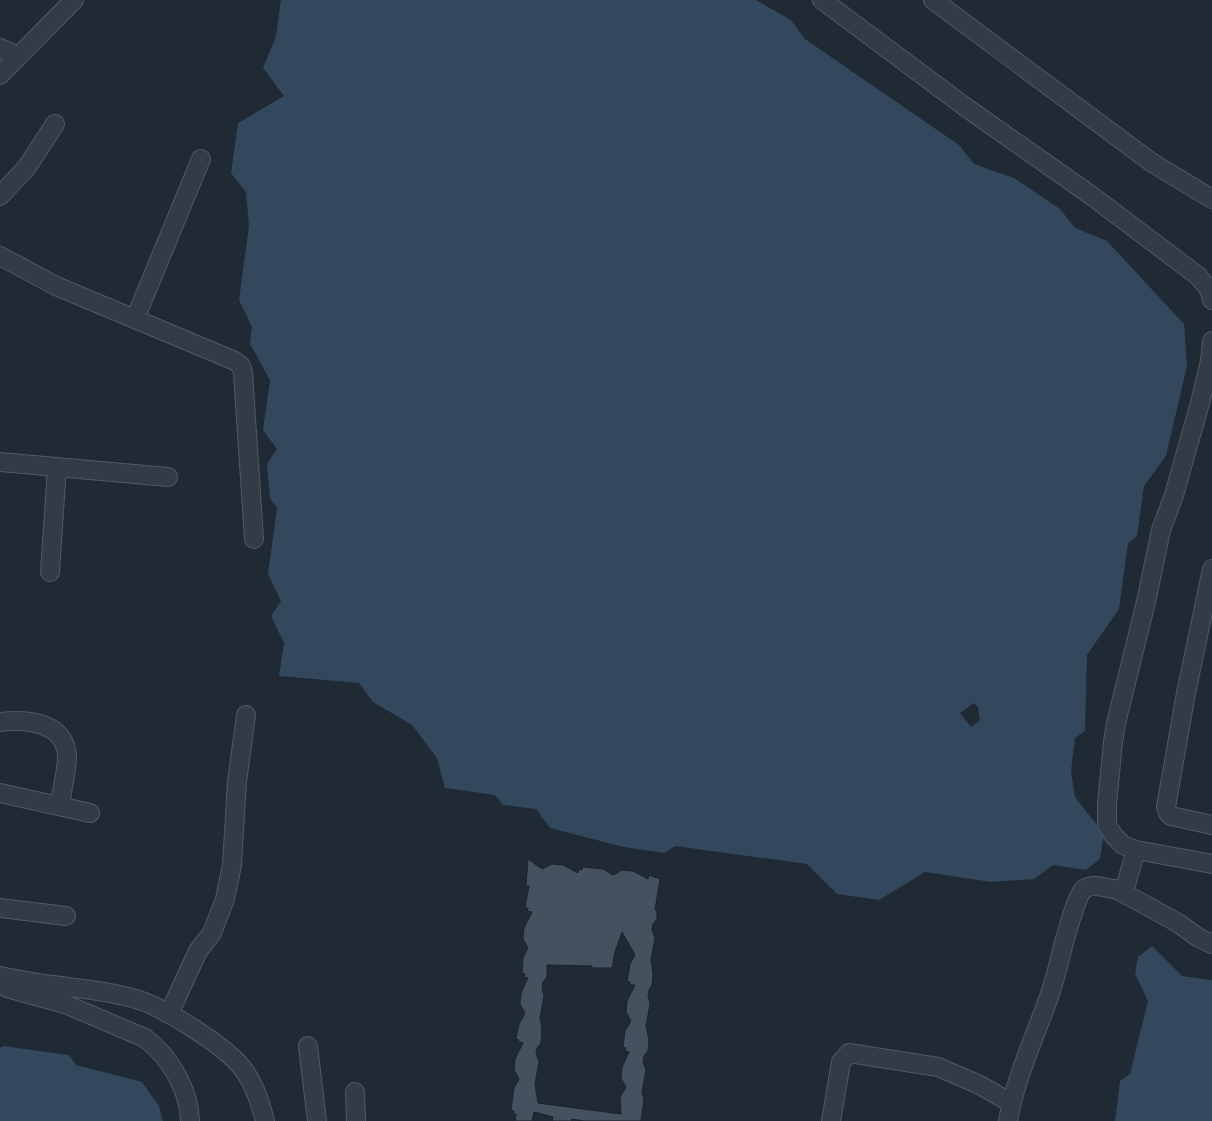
<svg xmlns="http://www.w3.org/2000/svg" width="1212" height="1121" font-family="'PT Sans',sans-serif">
<style>
.water{fill:#33475d;fill-rule:evenodd}
.building{fill:#45515f;stroke:#1a232d;fill-rule:evenodd}
.lines{fill:none;stroke-linecap:round;stroke-linejoin:round}
.minor-casing{stroke:#505a64;stroke-width:20}
.minor{stroke:#333c46;stroke-width:18}
</style>
<rect width="100%" height="100%" fill="#1f2a35"/>
<!-- water -->
<g class="water">
<path d="M 281,0 L 756,0 L 791,20 L 805,39 L 959,145 L 974,164 L 1014,178 L 1060,209 L 1075,228 L 1107,241 L 1184,324 L 1187,366 L 1166,456 L 1144,486 L 1137,536 L 1128,543 L 1119,609 L 1087,655 L 1085,731 L 1075,738 L 1071,771 L 1075,797 L 1104,834 L 1100,859 L 1086,870 L 1053,865 L 1034,879 L 991,882 L 925,872 L 879,900 L 837,894 L 807,864 L 675,846 L 665,853 L 624,847 L 550,828 L 536,809 L 503,805 L 495,795 L 445,788 L 437,758 L 412,725 L 373,702 L 359,683 L 279,676 L 284,643 L 271,616 L 281,601 L 268,574 L 277,508 L 270,498 L 267,464 L 277,449 L 263,430 L 270,380 L 250,344 L 252,327 L 239,300 L 249,226 L 246,192 L 231,173 L 238,123 L 284,96 L 263,68 L 276,36 ZM 974,703 L 978,707 L 980,720 L 971,727 L 960,713 Z"/>
<polygon points="1152,946 1182,976 1212,980 1212,1121 1115,1121 1120,1081 1130,1074 1148,1001 1135,974 1138,957"/>
<polygon points="3,1046 69,1055 76,1065 142,1082 159,1106 163,1121 0,1121 0,1048"/>
</g>
<!-- building -->
<path class="building" d="M 528,859 L 542,869 L 552,864 L 563,865 L 578,873 L 579,869 L 582,870 L 582,867 L 603,869 L 613,875 L 622,870 L 633,871 L 648,879 L 649,875 L 660,879 L 655,910 L 657,910 L 657,919 L 653,924 L 652,930 L 655,938 L 651,960 L 653,974 L 652,985 L 649,990 L 648,996 L 650,1004 L 646,1026 L 649,1039 L 648,1051 L 644,1056 L 643,1062 L 646,1070 L 642,1092 L 644,1100 L 641,1121 L 584,1121 L 572,1119 L 571,1121 L 552,1121 L 553,1117 L 534,1112 L 532,1121 L 515,1121 L 516,1114 L 513,1114 L 514,1111 L 511,1110 L 514,1088 L 519,1079 L 514,1070 L 515,1059 L 523,1043 L 518,1042 L 519,1040 L 516,1039 L 519,1024 L 525,1013 L 520,1004 L 521,993 L 528,978 L 524,977 L 525,974 L 522,973 L 523,958 L 528,948 L 523,939 L 524,928 L 532,912 L 527,911 L 528,908 L 525,908 L 529,886 L 526,886 ZM 622,932 L 635,955 L 630,964 L 627,981 L 630,982 L 629,985 L 635,985 L 627,1001 L 626,1012 L 631,1021 L 625,1031 L 623,1047 L 626,1048 L 625,1051 L 629,1052 L 622,1067 L 621,1078 L 626,1087 L 620,1097 L 621,1114 L 538,1103 L 535,1084 L 539,1062 L 536,1053 L 537,1048 L 541,1043 L 542,1027 L 540,1018 L 544,996 L 542,988 L 543,982 L 547,977 L 547,965 L 592,966 L 592,968 L 612,968 L 615,952 Z"/>
<g class="lines">
<defs>
<g id="minor">
<polyline points="822,0 964,106 1092,196 1198,276 1209,289 1212,300"/>
<polyline points="933,0 1151,162 1212,199"/>
<polyline points="0,48 18,56"/>
<polyline points="0,75 74,0"/>
<polyline points="0,196 27,167 55,124"/>
<polyline points="0,256 56,286 235,361 241,366 243,373 254,539"/>
<polyline points="135,319 201,159"/>
<polyline points="1212,341 1210,361 1200,403 1174,495 1161,530 1146,602 1116,723 1113,742 1107,804 1107,825 1114,836 1123,845 1136,850 1212,864"/>
<polyline points="0,462 168,477"/>
<polyline points="1212,569 1186,693 1166,807 1168,813 1171,816 1212,825"/>
<polyline points="50,572 57,467"/>
<path d="M 0,722 C 27,719 68,722 67,759 C 66,774 62,790 60,805"/>
<polyline points="0,793 90,813"/>
<polyline points="1118,890 1178,923 1199,938 1212,944"/>
<polyline points="0,908 66,916"/>
<path d="M 0,976 C 17,979 35,983 53,985 C 81,989 111,991 139,1000 C 166,1009 218,1042 238,1063 C 253,1079 260,1101 265,1121"/>
<path d="M 7,988 L 65,1004 L 145,1038 C 170,1057 189,1089 190,1121"/>
<polyline points="169,1014 198,951 212,933 225,899 232,865 237,782 246,715"/>
<polyline points="308,1046 317,1121"/>
<polyline points="355,1092 356,1121"/>
<polyline points="831,1121 841,1062 849,1053 938,1067 980,1085 1011,1103"/>
<path d="M 1008,1121 C 1015,1081 1032,1043 1046,1005 C 1054,985 1059,963 1064,942 C 1068,931 1076,896 1084,889 C 1097,880 1113,894 1125,888 L 1136,850"/>
</g>
</defs>
<!-- minor casing -->
<use href="#minor" class="minor-casing"/>
<!-- minor -->
<use href="#minor" class="minor"/>
</g>
</svg>
